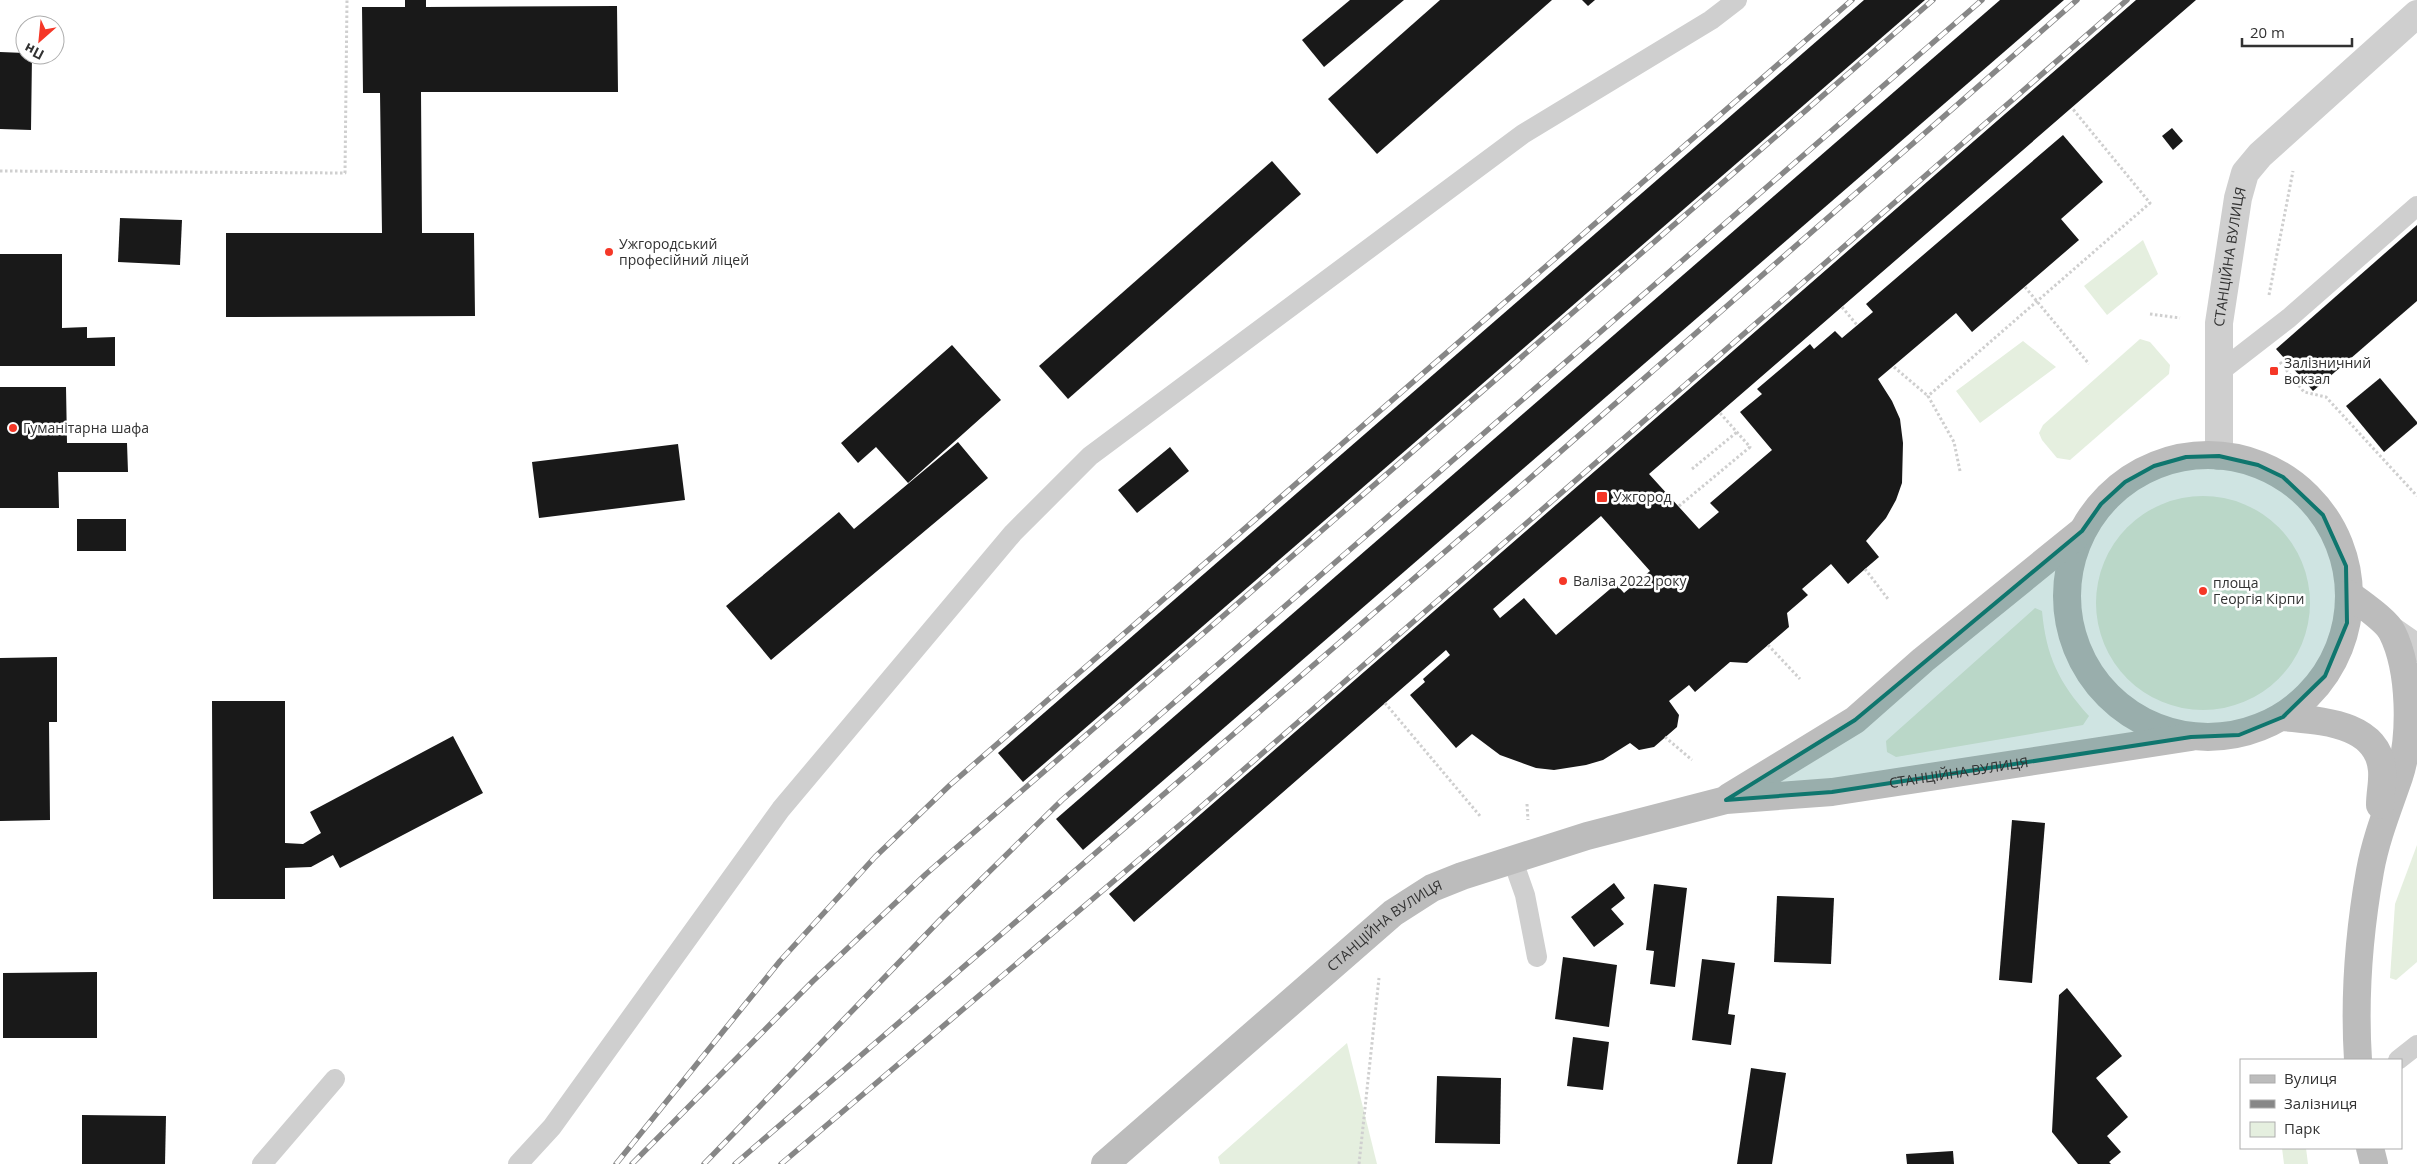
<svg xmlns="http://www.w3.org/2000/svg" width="2417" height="1164" font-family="'Open Sans',sans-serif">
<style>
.green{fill:#e5efdf}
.building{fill:#191919;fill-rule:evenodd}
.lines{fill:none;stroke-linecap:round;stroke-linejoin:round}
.path{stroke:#cfcfcf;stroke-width:3;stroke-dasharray:2.5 2.5;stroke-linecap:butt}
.service{stroke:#cfcfcf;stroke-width:20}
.minor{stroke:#cfcfcf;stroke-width:28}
.secondary{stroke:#bcbcbc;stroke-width:28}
.rail-casing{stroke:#878787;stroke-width:5.5}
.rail{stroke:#fff;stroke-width:4;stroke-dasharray:11;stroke-linecap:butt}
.marked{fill:#0f766e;fill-opacity:0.2;stroke:#0f766e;stroke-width:4;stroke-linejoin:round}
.poi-dot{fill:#f53727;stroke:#fff;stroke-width:2}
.labels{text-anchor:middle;stroke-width:5;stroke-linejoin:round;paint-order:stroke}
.poi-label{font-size:14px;fill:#323232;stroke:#fff;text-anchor:start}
.street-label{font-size:14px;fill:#323232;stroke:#fff}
</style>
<rect width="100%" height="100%" fill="#fff"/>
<!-- green -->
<g class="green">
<polygon points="2143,240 2158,274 2107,315 2084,286"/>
<polygon points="2140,339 2150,342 2170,365 2169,374 2070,460 2057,458 2042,440 2039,433 2043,425"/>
<polygon points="2023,341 2056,367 1980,423 1956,391"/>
<circle cx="2203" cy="603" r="107"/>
<path d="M 2035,608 L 2042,611 C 2046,656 2059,683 2089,716 L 2083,725 L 1896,757 L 1887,752 L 1886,741 Z"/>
<polygon points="2417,845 2417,962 2396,980 2390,978 2395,904"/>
<polygon points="1347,1043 1377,1164 1220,1164 1218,1157"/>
<polygon points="2282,1148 2306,1148 2308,1164 2284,1164"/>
</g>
<!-- building -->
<g class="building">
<polygon points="405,0 426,0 426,7 617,6 618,92 421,92 422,233 474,233 475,316 226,317 226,233 382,233 380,93 363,93 362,7 405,7"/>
<polygon points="1350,0 1404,0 1324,67 1302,40"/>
<polygon points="1440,0 1552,0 1377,154 1328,99"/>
<polygon points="1582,0 1595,0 1588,6"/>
<polygon points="1864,0 1925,0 1023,782 998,753"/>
<polygon points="2000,0 2064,0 1083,850 1056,819"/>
<path d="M 2136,0 L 2196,0 L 1649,474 L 1699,529 L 1719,512 L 1710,503 L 1772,450 L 1740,412 L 1762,394 L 1757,389 L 1810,344 L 1814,349 L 1835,331 L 1842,338 L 1873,312 L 1866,304 L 2063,135 L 2103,182 L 2061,219 L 2079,240 L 1972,332 L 1956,313 L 1878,379 L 1892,401 L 1900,419 L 1903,443 L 1902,483 L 1896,500 L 1886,518 L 1866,541 L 1879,557 L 1865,569 L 1848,584 L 1831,564 L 1802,589 L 1808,595 L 1787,613 L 1789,627 L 1747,663 L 1730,662 L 1695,692 L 1689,685 L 1669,701 L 1679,715 L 1677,727 L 1654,747 L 1639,750 L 1630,743 L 1603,760 L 1586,765 L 1554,770 L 1536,768 L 1500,755 L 1472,734 L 1456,748 L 1410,695 L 1425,682 L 1423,679 L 1450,655 L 1446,650 L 1134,922 L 1109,894 ZM 1601,516 L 1650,571 L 1624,593 L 1616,584 L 1556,635 L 1524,598 L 1500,618 L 1493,609 Z"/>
<polygon points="0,52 25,53 25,55 32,55 31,130 0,129"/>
<polygon points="2172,128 2183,141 2173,150 2162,136"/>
<polygon points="1272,161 1301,194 1068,399 1039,366"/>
<polygon points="120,218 182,220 180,265 118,262"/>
<polygon points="2417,225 2417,301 2313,391 2276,349"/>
<polygon points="0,254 62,254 62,328 87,327 87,338 115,337 115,366 0,366"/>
<polygon points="952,345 1001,400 908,483 876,447 858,463 841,443"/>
<polygon points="2380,378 2417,422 2417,424 2384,452 2346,406"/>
<polygon points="0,387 66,387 67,443 127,443 128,472 58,472 59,508 0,508"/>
<polygon points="958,442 988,478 771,660 726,606 839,512 854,529"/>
<polygon points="678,444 685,500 539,518 532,462"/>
<polygon points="1170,447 1189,471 1137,513 1118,490"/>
<rect x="77" y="519" width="49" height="32"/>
<polygon points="57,657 57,722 49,722 50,820 0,821 0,658"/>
<polygon points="212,701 285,701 285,843 303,844 321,833 310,812 453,736 483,793 340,868 333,855 311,867 285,868 285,899 213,899"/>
<polygon points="2012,820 2045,823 2032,983 1999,980"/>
<polygon points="1614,883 1625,898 1611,909 1624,924 1594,947 1571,917"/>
<polygon points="1654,884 1687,888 1675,987 1650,984 1654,951 1646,950"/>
<polygon points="1777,896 1834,898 1831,964 1774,962"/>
<polygon points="1563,957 1617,965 1609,1027 1555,1019"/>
<polygon points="1702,959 1735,963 1728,1014 1735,1015 1731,1045 1692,1040"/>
<polygon points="97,972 97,1038 3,1038 3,973"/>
<polygon points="2067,988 2122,1056 2096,1078 2128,1117 2107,1136 2121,1152 2109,1162 2111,1164 2078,1164 2052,1132 2059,995"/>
<polygon points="1573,1037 1609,1042 1603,1090 1567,1086"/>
<polygon points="1751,1068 1786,1073 1772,1164 1737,1164"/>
<polygon points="1437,1076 1501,1078 1500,1144 1435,1143"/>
<polygon points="82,1115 166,1116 165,1164 82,1164"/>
<polygon points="1953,1151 1954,1164 1907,1164 1906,1154"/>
</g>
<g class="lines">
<!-- path -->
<g class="path">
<polyline points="0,171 345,173 347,0"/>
<polyline points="2025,287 2089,364"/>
<polyline points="2269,295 2293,171"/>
<polyline points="1842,307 1857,325"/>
<polyline points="2150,314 2180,318"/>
<polyline points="2280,362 2304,392 2326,397 2417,496"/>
<polyline points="1894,367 1928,396"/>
<polyline points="1692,469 1737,432"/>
<polyline points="1960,471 1954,442 1928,396 2150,203 2072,108"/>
<polyline points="1679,506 1750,447 1720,413"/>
<polyline points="1865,569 1888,599"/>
<polyline points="1768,645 1800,679"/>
<polyline points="1385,703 1480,816"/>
<polyline points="1665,737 1692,760"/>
<polyline points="1527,804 1528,820"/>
<polyline points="1359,1164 1379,978"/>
</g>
<!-- service -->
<g class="service">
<polyline points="2218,373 2289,318 2417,206"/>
<polyline points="1513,861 1525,895 1537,957"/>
<polyline points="2398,1060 2417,1045"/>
<polyline points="262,1164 335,1079"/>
<polyline points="518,1164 552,1127 781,809 1013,533 1090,456 1523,134 1711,20 1737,0"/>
</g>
<!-- minor -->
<g class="minor">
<path id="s1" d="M 2219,456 L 2219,323 L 2238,198 L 2245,173 L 2260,155 L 2417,14"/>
<polyline points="2391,630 2417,648"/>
</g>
<!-- secondary -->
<g class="secondary">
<circle cx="2208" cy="596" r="141"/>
<path d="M 2349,594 C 2360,603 2386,620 2392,632 C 2411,670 2412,737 2399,777 C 2388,809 2376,838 2370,871 C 2359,933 2354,997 2358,1060"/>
<path d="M 2283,717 C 2319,721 2378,722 2382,770 C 2383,782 2380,793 2380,805"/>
<polyline points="1729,797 1855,720 1923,660 2082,531"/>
<polyline points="2370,1148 2374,1164"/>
<path id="s2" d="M 1105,1164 L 1393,913 L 1432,888 L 1462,876 L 1587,836 L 1726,800 L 1832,792 L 2191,737"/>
</g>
<defs>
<g id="rail">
<polyline points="616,1164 780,961 875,857 950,785 1852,0"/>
<polyline points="632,1164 813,981 926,874 1933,0"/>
<polyline points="704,1164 941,919 1062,800 1982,0"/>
<polyline points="735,1164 1520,487 2077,0"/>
<polyline points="781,1164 1195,812 2127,0"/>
</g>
</defs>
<!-- rail casing -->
<use href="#rail" class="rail-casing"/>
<!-- rail -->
<use href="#rail" class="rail"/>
</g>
<!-- marked area -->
<path class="marked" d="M 2219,456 L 2258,465 L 2283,477 L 2323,515 L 2346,566 L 2347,623 L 2325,676 L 2283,717 L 2239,735 L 2191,737 L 1832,792 L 1726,800 L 1855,720 L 2082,531 L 2101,504 L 2125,482 L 2154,466 L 2186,457 Z"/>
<!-- markers -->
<g class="poi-dot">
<circle cx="609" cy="252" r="5"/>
<rect x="2269" y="366" width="10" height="10" rx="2.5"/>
<circle cx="13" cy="428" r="5"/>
<rect x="1596" y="491" width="12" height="12" rx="2.5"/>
<circle cx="1563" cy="581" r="5"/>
<circle cx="2203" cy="591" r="5"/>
</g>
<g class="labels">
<!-- poi labels -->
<g class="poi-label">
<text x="619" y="249">Ужгородський<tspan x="619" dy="16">професійний ліцей</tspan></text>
<text x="2284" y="368">Залізничний<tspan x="2284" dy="16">вокзал</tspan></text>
<text x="23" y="433">Гуманітарна шафа</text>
<text x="1613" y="502">Ужгород</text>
<text x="1573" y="586">Валіза 2022 року</text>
<text x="2213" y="588">площа<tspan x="2213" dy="16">Георгія Кірпи</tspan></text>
</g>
<!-- street labels -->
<g class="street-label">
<text dy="5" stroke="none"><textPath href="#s1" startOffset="200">СТАНЦІЙНА ВУЛИЦЯ</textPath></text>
<text dy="5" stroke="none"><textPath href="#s2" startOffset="970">СТАНЦІЙНА ВУЛИЦЯ</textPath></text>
<text dy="5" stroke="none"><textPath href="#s2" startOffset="368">СТАНЦІЙНА ВУЛИЦЯ</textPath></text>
</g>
</g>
<!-- legend -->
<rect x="2240" y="1059" width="162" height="90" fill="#ffffff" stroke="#adadad"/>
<rect x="2250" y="1075" width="25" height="8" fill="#bcbcbc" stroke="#adadad"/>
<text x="2284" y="1084" font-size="15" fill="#323232">Вулиця</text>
<rect x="2250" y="1100" width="25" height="8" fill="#878787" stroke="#adadad"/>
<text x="2284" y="1109" font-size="15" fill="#323232">Залізниця</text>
<rect x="2250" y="1122" width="25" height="15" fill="#e5efdf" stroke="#adadad"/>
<text x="2284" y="1134" font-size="15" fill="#323232">Парк</text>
<!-- north arrow -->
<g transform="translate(40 40) rotate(207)"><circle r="24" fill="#ffffff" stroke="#adadad"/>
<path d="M0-4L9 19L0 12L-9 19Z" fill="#f53727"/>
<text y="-8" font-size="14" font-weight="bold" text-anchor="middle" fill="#323232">Пн</text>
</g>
<!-- scale -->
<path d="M2242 38v8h110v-8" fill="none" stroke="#323232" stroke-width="2.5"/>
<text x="2250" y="38" font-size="15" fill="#323232" stroke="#ffffff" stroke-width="4" paint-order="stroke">20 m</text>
</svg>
